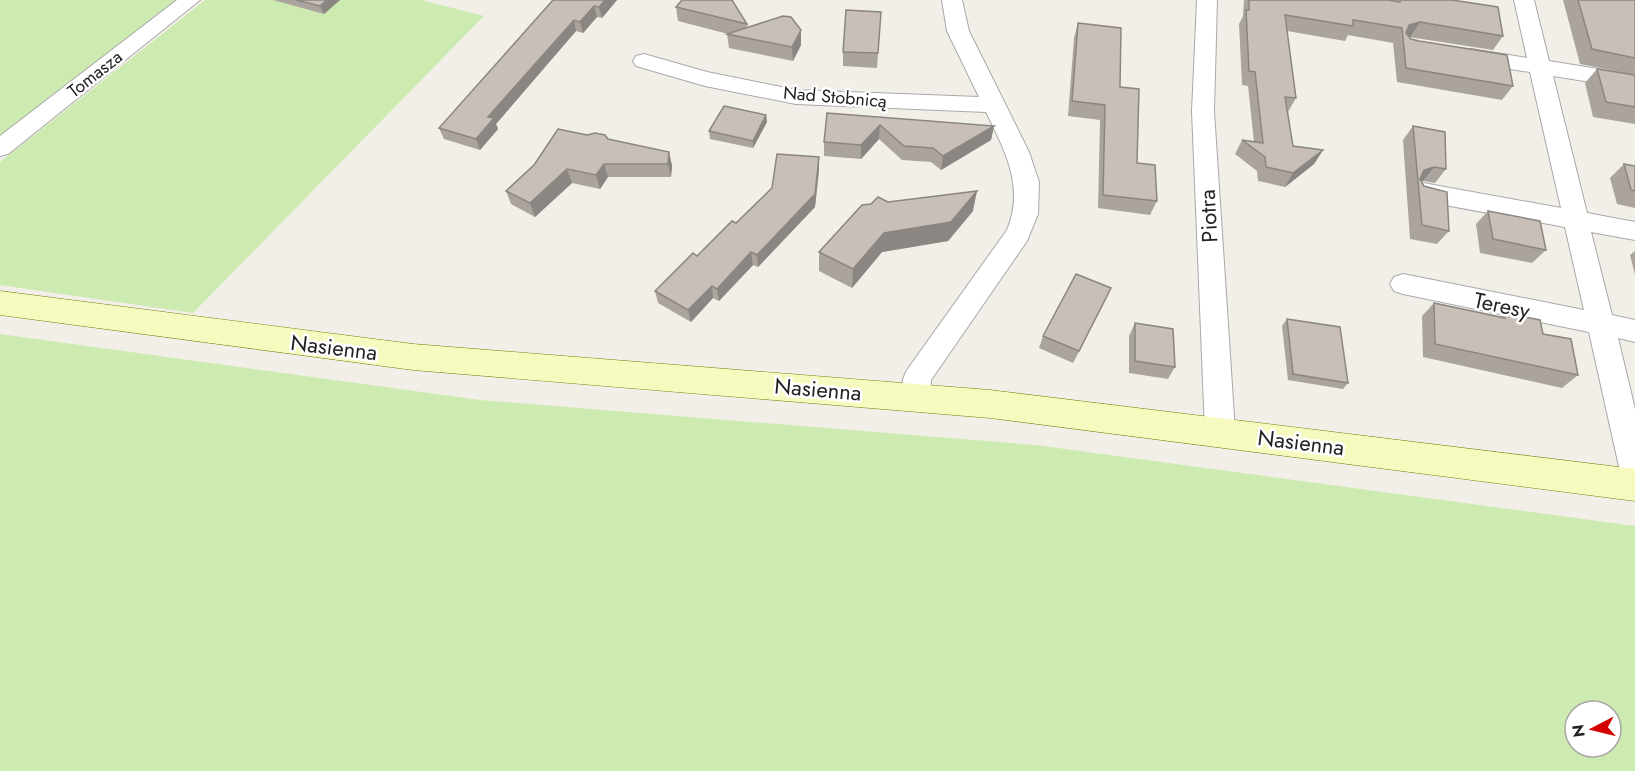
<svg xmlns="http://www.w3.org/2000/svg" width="1635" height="771" font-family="Jost,sans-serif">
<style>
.grass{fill:#cdebb0;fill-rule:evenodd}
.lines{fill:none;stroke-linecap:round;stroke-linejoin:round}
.street-casing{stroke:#a9a9a9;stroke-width:2}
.secondary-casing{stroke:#707d05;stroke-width:1}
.street{fill:#fff;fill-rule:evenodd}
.secondary{fill:#f7fabf;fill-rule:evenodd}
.wall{fill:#aba49e}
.shaded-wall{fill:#8b8681}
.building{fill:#c7bfb8;stroke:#8b8681;stroke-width:1.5}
.labels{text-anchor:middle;stroke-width:5;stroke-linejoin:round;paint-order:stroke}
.far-street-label{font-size:18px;fill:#222;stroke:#fff}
.street-label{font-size:22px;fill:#222;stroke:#fff}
</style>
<rect width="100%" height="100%" fill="#f2efe9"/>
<!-- grass -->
<g class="grass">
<polygon points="0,0 184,0 0,140"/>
<polygon points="205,0 421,0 484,16 193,313 0,285 0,162"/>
<path d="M 0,334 L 480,400 L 1036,445 L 1635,526 L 1635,771 L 0,771 ZM 1575,711 L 1611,711 L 1611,747 L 1575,747 Z"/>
</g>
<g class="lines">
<defs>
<g id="street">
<polygon points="177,0 200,0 8,154 0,156 0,136"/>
<path d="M 942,0 L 962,0 L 969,31 L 1029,152 L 1039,182 L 1038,214 L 1027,241 L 931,380 L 930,396 L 926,405 L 916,408 L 906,405 C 900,393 901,381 907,370 L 1007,230 C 1025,187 1005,151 986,112 L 796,104 L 705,86 L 636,66 L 633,61 L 636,56 L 644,54 L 707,72 L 796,90 L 979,97 L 947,31 Z"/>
<polygon points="1197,0 1217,0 1214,111 1235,431 1230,440 1220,444 1210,440 1205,431 1192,111"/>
<polygon points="1514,0 1534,0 1549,61 1635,75 1635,89 1553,76 1587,213 1635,222 1635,240 1591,232 1612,315 1635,320 1635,342 1618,338 1635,409 1635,484 1624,481 1620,471 1589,332 1403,294 1394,291 1390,284 1394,277 1403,274 1584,310 1565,227 1423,201 1414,198 1411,192 1414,186 1423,183 1561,208 1530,72 1471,63 1463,61 1460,56 1463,51 1471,49 1527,58"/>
</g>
<polygon id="secondary" points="0,291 413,344 990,390 1635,469 1635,501 990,418 413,370 0,315"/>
</defs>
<!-- street casing -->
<use href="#street" class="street-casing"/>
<!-- secondary casing -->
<use href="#secondary" class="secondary-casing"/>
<!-- street -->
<use href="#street" class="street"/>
<!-- secondary -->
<use href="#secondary" class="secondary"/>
</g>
<!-- wall -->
<g class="wall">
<polygon points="273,0 340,0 324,14"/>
<polygon points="553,0 617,0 602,18 597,17 583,33 576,31 496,124 498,129 480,150 444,139 439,128"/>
<polygon points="1244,0 1388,0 1393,1 1394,0 1452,0 1503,36 1493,50 1409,37 1411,39 1513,86 1502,100 1397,82 1393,43 1348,35 1345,41 1287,31 1296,98 1288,112 1293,146 1323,150 1314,164 1285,187 1258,181 1257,171 1235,154 1242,140 1254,142 1248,86 1242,85 1239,24 1243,16"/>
<polygon points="1563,0 1635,0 1635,75 1580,64"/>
<polygon points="676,7 747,24 747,28 801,30 801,45 793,61 729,48 727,34 728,34 678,21"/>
<polygon points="881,12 877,68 843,66 843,52"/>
<polygon points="1078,23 1120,87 1137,163 1157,201 1150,215 1098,208 1100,120 1068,116 1074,38"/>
<polygon points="1597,69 1635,75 1635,124 1593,117 1585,83"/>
<polygon points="827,113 994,126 991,140 941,170 931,162 902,160 879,139 861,159 824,156 824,142"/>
<polygon points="766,115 767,122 753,148 710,139 709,131"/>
<polygon points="1413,126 1446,169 1435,183 1423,181 1421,181 1449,231 1437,244 1410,239 1403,140"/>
<polygon points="587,135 669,152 672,166 671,177 608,177 600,189 572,183 535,217 511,204 506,191"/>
<polygon points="1624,164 1635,166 1635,208 1617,204 1610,178"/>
<polygon points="819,170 815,207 758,267 753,265 719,301 713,298 691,322 658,303 655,291 736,223"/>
<polygon points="888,202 973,211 948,241 882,252 852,288 819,271 819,252"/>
<polygon points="1488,211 1546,250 1532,263 1480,253 1476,224"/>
<polygon points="1635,251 1635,275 1630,255"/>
<polygon points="1105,301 1073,363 1039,348 1043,336"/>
<polygon points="1434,303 1500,317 1505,313 1543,334 1578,375 1562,388 1423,357 1422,316"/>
<polygon points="1287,319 1348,383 1343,389 1288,380 1282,326"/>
<polygon points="1135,323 1175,367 1168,379 1129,373 1129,336"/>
</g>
<!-- shaded-wall -->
<g class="shaded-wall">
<polygon points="327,0 340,0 324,14 320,6"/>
<polygon points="605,0 617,0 602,18 599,7"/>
<polygon points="594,6 597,17 583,33 580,22"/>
<polygon points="574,20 576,31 496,124 498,129 480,150 476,139 488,117"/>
<polygon points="1420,22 1410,37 1403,39 1409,25"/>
<polygon points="801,30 801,45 793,61 792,47"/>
<polygon points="766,115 767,122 753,148 753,141"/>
<polygon points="880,125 879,139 861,159 861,145"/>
<polygon points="994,126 991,140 941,170 943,156"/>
<polygon points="1323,150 1314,164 1285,187 1293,173"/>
<polygon points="669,152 672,166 671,177 668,164"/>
<polygon points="819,157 819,170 815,207 758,267 757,255"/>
<polygon points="604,164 608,177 600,189 596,175"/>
<polygon points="1434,167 1423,181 1418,182 1424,170"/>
<polygon points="567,169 572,183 535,217 530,203"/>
<polygon points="977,191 973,211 948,241 882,252 852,288 853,269 884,233"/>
<polygon points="751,252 753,265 719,301 717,289"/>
<polygon points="712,286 713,298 691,322 688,310"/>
<polygon points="1111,288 1105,301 1073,363 1079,351"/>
</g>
<!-- building -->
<g class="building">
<polygon points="296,0 327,0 320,6"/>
<polygon points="553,0 605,0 599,7 594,6 580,22 574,20 488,117 494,118 476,139 439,128"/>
<polygon points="682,0 732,0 747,24 676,7"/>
<polygon points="1249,0 1388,0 1400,2 1400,0 1452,0 1498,7 1503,36 1420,22 1409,25 1406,33 1411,39 1419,41 1507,55 1513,86 1406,68 1402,28 1353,20 1353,26 1285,15 1296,98 1285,97 1293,146 1323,150 1293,173 1266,167 1265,157 1242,140 1263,143 1255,72 1249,71 1246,10 1249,10"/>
<polygon points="1578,0 1635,0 1635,58 1592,49"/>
<polygon points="846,10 881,12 878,53 843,52"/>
<polygon points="783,16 791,17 801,30 792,47 727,34"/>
<polygon points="1078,23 1121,28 1120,87 1139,89 1137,163 1155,165 1157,201 1103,195 1105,105 1072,101"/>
<polygon points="1597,69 1635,75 1635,107 1606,102"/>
<polygon points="724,106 766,115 753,141 709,131"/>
<polygon points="827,113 994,126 943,156 933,148 904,146 880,125 861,145 824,142"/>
<polygon points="1413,126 1445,132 1446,169 1434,167 1424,170 1420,179 1424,186 1447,192 1449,231 1422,225"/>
<polygon points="558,129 587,135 595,133 605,135 608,139 669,152 668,164 604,164 596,175 567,169 530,203 506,191 534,165"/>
<polygon points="777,154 819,157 815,194 757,255 751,252 717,289 712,286 688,310 655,291 693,253 697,256 732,221 736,223 772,188"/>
<polygon points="1624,164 1635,166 1635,191 1631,190"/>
<polygon points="977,191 951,222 884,233 853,269 819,252 862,205 871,204 878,197 888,202"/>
<polygon points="1488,211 1540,221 1546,250 1493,239"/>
<polygon points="1076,274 1111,288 1079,351 1043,336"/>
<polygon points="1434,303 1505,318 1505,313 1540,320 1543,334 1571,339 1578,375 1435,344"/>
<polygon points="1287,319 1340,327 1348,383 1293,374"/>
<polygon points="1135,323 1173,329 1175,367 1135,361"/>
</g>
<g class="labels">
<!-- far-street labels -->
<g class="far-street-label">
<text transform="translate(95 74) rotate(-38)" y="6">Tomasza</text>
<text transform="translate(835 97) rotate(5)" y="6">Nad Stobnicą</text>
</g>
<!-- street labels -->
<g class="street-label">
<text transform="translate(1208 216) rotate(-93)" y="8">Piotra</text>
<text transform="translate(1502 305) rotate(12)" y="8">Teresy</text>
<text transform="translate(334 347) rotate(7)" y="8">Nasienna</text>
<text transform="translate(818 389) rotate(5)" y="8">Nasienna</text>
<text transform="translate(1301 442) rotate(7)" y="8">Nasienna</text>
</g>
</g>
<!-- north arrow -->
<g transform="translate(1593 729) rotate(263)"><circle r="28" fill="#ffffff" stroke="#a7a7a7" stroke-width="1.5"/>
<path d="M0-4.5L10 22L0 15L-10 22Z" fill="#d40000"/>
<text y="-9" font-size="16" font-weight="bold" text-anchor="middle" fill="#222222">N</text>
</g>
</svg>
